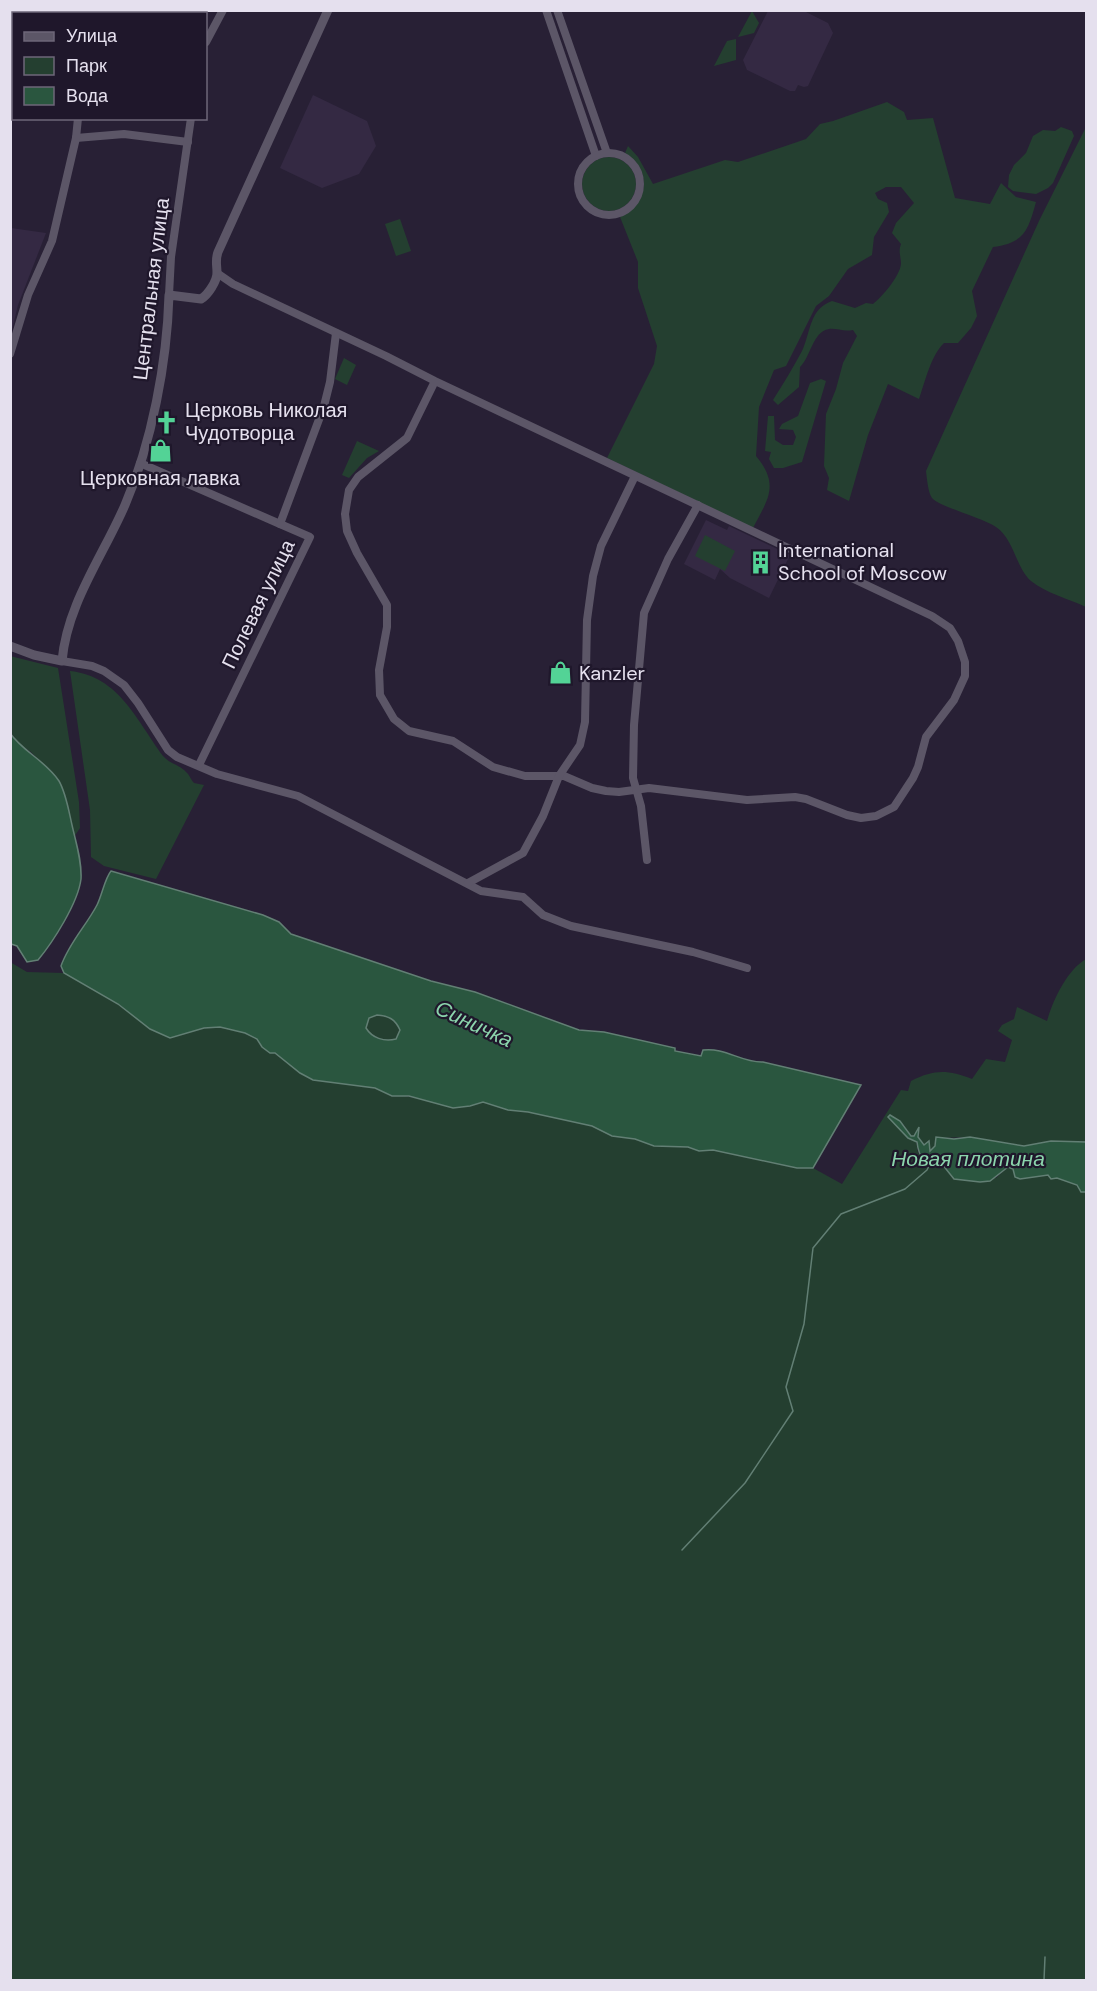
<svg xmlns="http://www.w3.org/2000/svg" width="1097" height="1991" font-family="'DM Sans',sans-serif">
<style>
.built{fill:#342943}
.green{fill:#243f30}
.water{fill:#2a563f;stroke:#627f74;stroke-width:1.5;fill-rule:evenodd}
.lines{fill:none;stroke-linecap:round;stroke-linejoin:round}
.stream{stroke:#627f74;stroke-width:1.5}
.minor{stroke:#5c5667;stroke-width:8}
.tertiary{stroke:#5c5667;stroke-width:9}
.labels{text-anchor:middle;stroke-width:4.5;stroke-linejoin:round;paint-order:stroke}
.street-label{font-size:20px;fill:#e5e0ee;stroke:#1f172b}
.poi-label{font-size:20px;fill:#e5e0ee;stroke:#1f172b;text-anchor:start}
.water-label{font-size:21px;font-style:italic;fill:#8bd4ac;stroke:#1f172b}
</style>
<rect width="100%" height="100%" fill="#282035"/>
<!-- built -->
<g class="built">
<polygon points="768,11 804,11 828,23 833,33 808,86 804,87 798,85 795,91 790,91 747,70 743,60"/>
<polygon points="313,95 367,121 376,146 359,174 322,188 280,168"/>
<polygon points="11,228 46,233 18,305 11,334"/>
<polygon points="706,520 727,530 729,526 790,555 769,598 730,578 720,569 715,580 684,564"/>
</g>
<!-- green -->
<g class="green">
<polygon points="752,11 759,23 754,33 738,37"/>
<polygon points="736,39 736,60 714,66 727,41"/>
<path d="M 887,102 L 904,112 L 907,120 L 933,118 L 955,198 L 990,204 L 1001,183 L 1016,197 L 1036,202 C 1028,231 1024,243 993,247 L 972,291 L 977,316 L 971,328 L 958,343 L 944,343 C 931,355 925,382 919,399 L 888,384 L 868,435 L 849,501 L 827,490 L 829,478 L 824,466 L 826,414 L 836,389 L 843,363 L 857,336 L 853,330 C 843,332 837,328 829,329 C 812,332 811,357 800,367 L 799,387 L 778,405 L 773,400 C 783,384 793,368 802,351 C 811,332 809,309 832,301 L 855,308 L 866,303 L 873,304 C 882,297 900,276 901,264 C 901,256 898,252 901,244 L 892,233 L 896,223 L 914,203 L 901,187 L 886,187 L 875,193 L 878,199 L 887,203 L 889,212 L 874,237 L 872,255 L 848,269 L 829,296 L 816,306 L 786,366 L 774,370 L 759,407 L 756,456 C 780,485 768,499 753,528 L 607,458 L 654,364 L 657,346 L 638,288 L 638,262 L 620,217 C 648,203 653,170 625,153 L 628,146 L 638,157 L 653,184 L 725,160 L 738,162 L 806,139 L 820,124 L 833,121 Z"/>
<polygon points="1061,127 1072,131 1074,136 1053,183 1048,188 1036,194 1013,191 1008,187 1009,175 1014,165 1026,153 1033,136 1043,130 1055,131"/>
<path d="M 1086,127 L 1086,607 C 1069,599 1046,593 1031,581 C 1016,568 1014,539 996,527 C 981,517 940,507 932,498 C 928,492 927,479 926,471 L 1039,221 Z"/>
<circle cx="609" cy="184" r="27"/>
<polygon points="400,219 411,251 396,256 385,224"/>
<polygon points="344,358 356,365 347,385 335,379"/>
<polygon points="821,379 826,381 802,462 783,468 774,468 769,459 771,452 765,451 768,416 774,416 775,440 783,445 793,445 796,437 793,430 779,429 782,424 798,416 810,383"/>
<polygon points="357,441 379,451 367,458 349,478 342,475"/>
<polygon points="705,535 735,551 725,571 695,556"/>
<polygon points="10,656 58,668 79,802 80,828 74,837 65,802 53,774 31,752 19,744 11,733"/>
<path d="M 70,671 C 119,676 137,721 163,756 C 170,764 180,765 186,772 C 190,775 190,779 194,783 L 204,785 L 156,879 L 104,866 L 91,857 L 90,810 Z"/>
<path d="M 1086,959 L 1086,1142 L 1051,1141 L 1024,1146 L 970,1137 L 937,1138 L 935,1146 L 930,1151 L 926,1144 L 924,1145 L 918,1137 L 919,1129 L 914,1136 L 911,1136 L 904,1125 L 888,1117 L 908,1138 L 916,1140 L 918,1153 L 936,1165 L 942,1164 L 954,1179 L 996,1178 L 1008,1167 L 1032,1176 L 1048,1175 L 1057,1178 L 1077,1185 L 1081,1192 L 1086,1192 L 1086,1980 L 11,1980 L 10,962 L 27,972 L 64,973 L 118,1004 L 150,1029 L 220,1027 L 245,1033 L 257,1039 L 262,1047 L 270,1053 L 275,1053 L 295,1069 L 342,1083 L 375,1088 L 386,1093 L 433,1101 L 446,1106 L 470,1106 L 483,1102 L 508,1110 L 528,1112 L 592,1126 L 612,1136 L 635,1139 L 654,1146 L 688,1147 L 699,1151 L 713,1150 L 797,1168 L 813,1168 L 842,1184 L 901,1090 L 908,1091 L 911,1081 C 935,1069 948,1070 972,1079 L 986,1059 L 1005,1062 L 1012,1040 L 998,1031 L 1002,1025 L 1014,1019 L 1017,1007 L 1047,1021 C 1053,1000 1067,970 1086,959 Z"/>
<path d="M 377,1015 C 389,1016 395,1019 400,1030 L 396,1039 C 384,1042 373,1038 365,1028 L 369,1018 Z"/>
</g>
<!-- water -->
<g class="water">
<path d="M 10,733 C 22,751 46,761 59,781 C 66,793 69,812 72,825 C 76,843 82,861 81,879 C 78,903 53,942 38,960 L 27,962 L 17,946 L 11,944 Z"/>
<path d="M 111,871 L 263,915 L 279,922 L 291,934 L 431,981 L 475,992 L 579,1030 L 604,1032 L 675,1048 L 675,1051 L 701,1056 L 703,1050 C 725,1047 742,1063 763,1062 L 861,1085 L 813,1168 L 797,1168 L 713,1150 L 699,1151 L 688,1147 L 654,1146 L 635,1139 L 612,1136 L 592,1126 L 528,1112 L 508,1110 L 483,1102 L 470,1106 L 453,1108 L 409,1096 L 392,1096 L 375,1088 L 313,1080 L 300,1073 L 275,1053 L 270,1053 L 262,1047 L 257,1039 L 245,1033 L 220,1027 L 204,1028 L 170,1038 L 150,1029 L 118,1004 L 64,973 L 61,966 C 69,943 86,926 97,905 C 102,895 105,878 111,871 ZM 377,1015 C 389,1016 395,1019 400,1030 L 396,1039 C 384,1042 372,1038 366,1028 L 369,1018 Z"/>
<path d="M 890,1115 L 900,1121 L 911,1136 L 914,1136 L 919,1127 L 918,1137 L 924,1145 L 929,1141 L 930,1151 L 935,1146 L 936,1137 L 954,1139 L 970,1137 L 1024,1146 L 1051,1141 L 1086,1142 L 1086,1192 L 1081,1192 L 1077,1185 L 1057,1178 L 1051,1179 L 1048,1175 L 1020,1179 L 1015,1177 L 1013,1169 L 1008,1167 L 990,1181 L 980,1182 L 954,1179 L 942,1164 C 925,1165 919,1159 917,1142 L 908,1138 L 888,1117 Z"/>
</g>
<g class="lines">
<!-- stream -->
<g class="stream">
<polyline points="682,1550 745,1483 793,1411 786,1387 804,1324 813,1248 841,1214 905,1189 927,1170 930,1164"/>
<polyline points="1044,1980 1045,1957"/>
</g>
<!-- minor -->
<g class="minor">
<polyline points="546,10 596,156"/>
<polyline points="557,10 607,153"/>
<polyline points="95,14 95,10"/>
<polyline points="206,42 223,10"/>
<polyline points="76,138 124,134 188,142"/>
<circle cx="609" cy="184" r="31"/>
<polyline points="217,273 233,284 386,356 435,381 932,616 950,628 958,641 965,662 965,676 954,700 926,737 918,767 913,778 894,807 876,816 861,818 847,815 806,799 795,797 747,800 649,788 619,792 606,791 592,788 564,776 525,776 493,767 453,741 409,731 394,719 380,695 379,670 387,627 387,605 357,553 347,531 345,514 349,490 358,477 407,438 435,381"/>
<polyline points="169,295 171,257 191,118"/>
<polyline points="10,354 28,295 52,241 76,138 78,118"/>
<polyline points="140,463 280,524"/>
<polyline points="62,661 92,666 104,671 124,685 138,703 168,750 177,757 217,774 298,796 481,891 523,897 543,915 571,926 693,952 747,968"/>
<polyline points="199,765 310,537 280,524 324,406 330,382 336,333"/>
<polyline points="647,860 641,806 633,778 634,725 644,613 668,559 698,505"/>
<polyline points="468,883 523,853 543,816 559,776 580,745 585,722 587,620 593,576 601,546 635,476"/>
</g>
<!-- tertiary -->
<path class="tertiary" d="M 10,646 L 34,655 L 62,661 C 67,604 103,556 125,505 C 152,442 167,363 169,295 L 201,299 C 208,295 217,281 217,273 C 217,265 215,260 218,252 L 328,10"/>
</g>
<!-- icons -->
<defs>
<symbol id="church-bare" viewBox="-9 -9 18 18"><path d="M-1.2-6h2.4v3.5h3.3v2.4h-3.3V6h-2.4V-.1h-3.3v-2.4h3.3Z" fill="#53d396" stroke="#1f172b" stroke-width="2.5" paint-order="stroke"/></symbol>
<symbol id="shop-bare" viewBox="-9 -9 18 18"><path d="M-5-2.5h2.3a2.7 3.5 0 0 1 5.4 0H5L5.5 6h-11ZM-1.5-2.5h3a1.5 2.3 0 0 0-3 0Z" fill="#53d396" stroke="#1f172b" stroke-width="2.5" paint-order="stroke"/></symbol>
<symbol id="building-bare" viewBox="-9 -9 18 18"><path d="M-4-6H4V6H1V3H-1V6H-4ZM-2.5-4.3h1.7v1.8h-1.7ZM.8-4.3h1.7v1.8H.8ZM-2.5-1h1.7V.8h-1.7ZM.8-1h1.7V.8H.8Z" fill="#53d396" stroke="#1f172b" stroke-width="2.5" paint-order="stroke"/></symbol>
</defs>
<g fill-rule="evenodd">
<use href="#church-bare" x="150" y="406" width="33" height="33"/>
<use href="#shop-bare" x="144" y="434" width="33" height="33"/>
<use href="#building-bare" x="744" y="546" width="33" height="33"/>
<use href="#shop-bare" x="544" y="656" width="33" height="33"/>
</g>
<g class="labels">
<!-- street labels -->
<g class="street-label">
<text transform="translate(151 289) rotate(-83)" y="7">Центральная улица</text>
<text transform="translate(258 604) rotate(-64)" y="7">Полевая улица</text>
</g>
<!-- poi labels -->
<g class="poi-label">
<text x="185" y="417">Церковь Николая<tspan x="185" dy="23">Чудотворца</tspan></text>
<text x="160" y="485" text-anchor="middle">Церковная лавка</text>
<text x="778" y="557">International<tspan x="778" dy="23">School of Moscow</tspan></text>
<text x="579" y="680">Kanzler</text>
</g>
<!-- water labels -->
<g class="water-label">
<text transform="translate(474 1024) rotate(25)" y="7">Синичка</text>
<text x="968" y="1166">Новая плотина</text>
</g>
</g>
<!-- border -->
<rect width="1097" height="1991" fill="none" stroke="#e5e0ee" stroke-width="24"/>
<!-- legend -->
<rect x="12" y="12" width="195" height="108" fill="#1f172b" stroke="#6e6779" stroke-width="1.5"/>
<rect x="24" y="32" width="30" height="9" fill="#5c5667" stroke="#6e6779" stroke-width="1.5"/>
<text x="66" y="42" font-size="18" fill="#e5e0ee">Улица</text>
<rect x="24" y="57" width="30" height="18" fill="#243f30" stroke="#6e6779" stroke-width="1.5"/>
<text x="66" y="72" font-size="18" fill="#e5e0ee">Парк</text>
<rect x="24" y="87" width="30" height="18" fill="#2a563f" stroke="#6e6779" stroke-width="1.5"/>
<text x="66" y="102" font-size="18" fill="#e5e0ee">Вода</text>
</svg>
